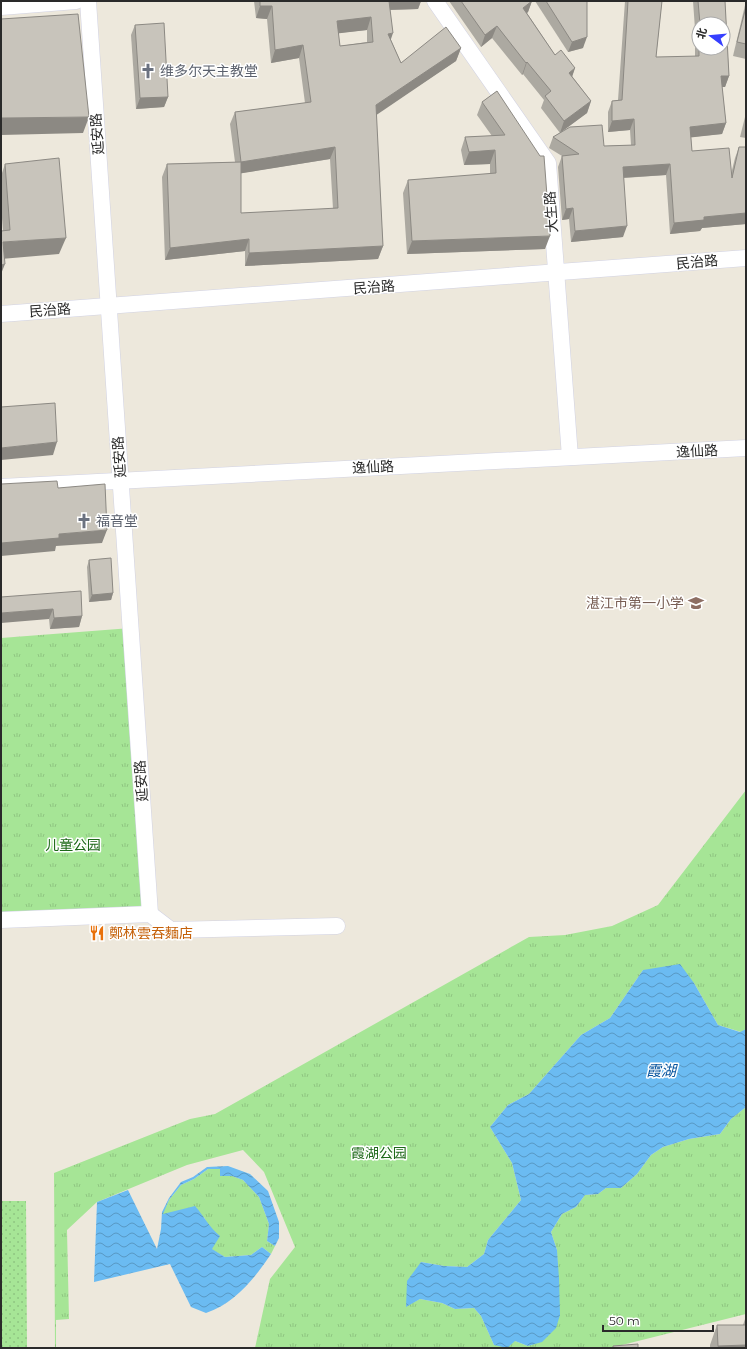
<svg xmlns="http://www.w3.org/2000/svg" width="747" height="1349" font-family="Montserrat,'Noto Sans SC',sans-serif">
<style>
.grass{fill:url(#grass-dots)}
.park{fill:url(#park-tufts)}
.water{fill:url(#water-waves)}
.lines{fill:none;stroke-linecap:round;stroke-linejoin:round}
.street-casing{stroke:#d1d2e3;stroke-width:17}
.street{stroke:#fff;stroke-width:16}
.wall{fill:#aca9a1;fill-rule:evenodd}
.shaded-wall{fill:#8c8983}
.building{fill:#c8c4bb;stroke:#8c8983;fill-rule:evenodd}
.labels{text-anchor:middle;stroke-width:3;stroke-linejoin:round;paint-order:stroke}
.worship-label{font-size:14px;fill:#5b616d;stroke:#fff;text-anchor:start}
.street-label{font-size:14px;fill:#2a2a2a;stroke:#fff}
.education-label{font-size:14px;fill:#785e54;stroke:#fff;text-anchor:end}
.park-label{font-size:14px;fill:#1d6918;stroke:#fff}
.food-label{font-size:14px;fill:#c56008;stroke:#fff;text-anchor:start}
.water-label{font-size:15px;font-style:italic;fill:#09569f;stroke:#fff}
</style>
<defs>
<pattern id="grass-dots" width="8" height="8" patternUnits="userSpaceOnUse"><rect width="8" height="8" fill="#a6e596"/><path d="M2 2h.1M6 6h.1" fill="none" stroke="#8fc581" stroke-width="1.8" stroke-linecap="round"/></pattern>
<pattern id="park-tufts" width="24" height="20" patternUnits="userSpaceOnUse"><rect width="24" height="20" fill="#a6e596"/><path d="M3 7l-1-3M5 7V3M7 7l1-3M15 17l-1-3M17 17v-4M19 17l1-3" fill="none" stroke="#8fc581"/></pattern>
<pattern id="water-waves" width="16" height="10" patternUnits="userSpaceOnUse"><rect width="16" height="10" fill="#6bbbf2"/><path d="M0 5q4-4 8 0t8 0" fill="none" stroke="#5898c4"/></pattern>
</defs>
<rect width="100%" height="100%" fill="#ede8dc"/>
<!-- grass -->
<polygon class="grass" points="1,1201 26,1201 27,1348 1,1348"/>
<!-- park -->
<g class="park">
<polygon points="131,628 150,914 1,920 1,638"/>
<polygon points="746,790 746,1029 741,1032 718,1025 694,983 643,970 610,1018 581,1035 529,1094 508,1105 490,1127 512,1163 521,1200 488,1240 484,1254 467,1267 444,1266 421,1262 406,1306 420,1299 442,1303 455,1309 474,1308 481,1316 494,1345 515,1341 528,1346 558,1296 557,1250 551,1232 562,1214 576,1207 585,1195 598,1194 606,1188 621,1188 637,1174 651,1155 663,1147 689,1139 720,1134 731,1119 746,1107 746,1314 610,1348 255,1348 270,1279 295,1247 264,1172 243,1150 187,1165 97,1202 67,1230 69,1319 56,1320 56,1348 55,1348 54,1173 190,1119 215,1114 529,937 565,935 612,926 658,905"/>
<polygon points="208,1169 220,1169 220,1176 232,1176 243,1180 259,1197 269,1224 267,1241 275,1246 271,1254 262,1247 251,1255 225,1257 211,1249 219,1236 208,1226 204,1217 162,1214 169,1200 181,1185 194,1179"/>
</g>
<!-- water -->
<g class="water">
<polygon points="680,964 694,983 718,1025 740,1032 746,1029 746,1107 731,1119 720,1134 689,1139 663,1147 651,1155 637,1174 621,1188 606,1188 598,1194 585,1195 576,1207 562,1214 551,1232 557,1250 559,1278 560,1315 556,1328 542,1342 528,1346 515,1341 507,1348 494,1345 481,1316 474,1308 455,1309 442,1303 420,1299 406,1307 407,1281 421,1262 444,1266 467,1267 484,1254 488,1240 521,1200 512,1163 490,1127 508,1105 529,1094 581,1035 610,1018 643,970"/>
<path d="M 228,1166 L 250,1174 L 268,1191 L 279,1222 L 279,1238 L 275,1246 L 267,1241 L 269,1224 L 259,1197 L 243,1180 L 232,1176 L 220,1176 L 220,1169 L 208,1169 L 194,1179 L 181,1185 L 169,1200 L 163,1214 L 195,1206 C 204,1216 209,1227 220,1236 L 212,1249 L 225,1257 L 251,1255 L 262,1247 L 271,1254 C 255,1278 235,1303 206,1313 L 191,1307 L 170,1264 L 94,1282 L 97,1202 L 128,1190 L 157,1249 L 161,1229 L 162,1212 L 169,1198 L 181,1182 L 193,1177 L 207,1167 Z"/>
</g>
<g class="lines">
<defs>
<g id="street">
<polyline points="88,1 150,914"/>
<polyline points="435,1 548,163 570,457"/>
<polyline points="1,7 76,1"/>
<polyline points="1,314 746,258"/>
<polyline points="1,487 746,448"/>
<polyline points="1,920 150,914 171,930 337,926"/>
</g>
</defs>
<!-- street casing -->
<use href="#street" class="street-casing"/>
<!-- street -->
<use href="#street" class="street"/>
</g>
<!-- wall -->
<g class="wall">
<path d="M 254,1 L 421,1 L 418,9 L 390,10 L 391,40 L 401,63 L 461,48 L 456,61 L 376,114 L 383,246 L 378,259 L 245,266 L 245,251 L 165,260 L 162,177 L 167,164 L 235,162 L 230,124 L 235,112 L 305,103 L 299,58 L 271,63 L 267,19 L 256,18 ZM 367,30 L 367,42 L 340,46 L 338,33 ZM 330,159 L 333,209 L 241,213 L 241,173 Z"/>
<path d="M 449,1 L 532,1 L 528,12 L 527,13 L 555,55 L 575,68 L 572,76 L 591,101 L 587,113 L 561,132 L 604,146 L 631,145 L 630,130 L 608,132 L 608,112 L 612,101 L 618,100 L 625,1 L 662,1 L 656,57 L 695,57 L 695,47 L 696,43 L 693,1 L 725,1 L 729,76 L 725,87 L 722,87 L 726,123 L 722,134 L 691,137 L 692,151 L 731,174 L 735,158 L 739,147 L 746,147 L 746,224 L 702,228 L 700,231 L 670,234 L 666,175 L 624,178 L 623,237 L 571,242 L 569,219 L 562,220 L 558,167 L 562,156 L 549,148 L 553,137 L 560,133 L 541,108 L 544,100 L 523,74 L 522,75 L 492,38 L 481,47 ZM 699,24 L 723,24 L 699,48 Z"/>
<polygon points="535,1 587,1 583,48 568,52"/>
<polygon points="746,1 746,59 733,56"/>
<polygon points="135,25 168,97 164,107 136,109 131,35"/>
<polygon points="497,91 545,249 407,254 403,193 408,180 490,174 490,164 464,165 461,150 465,137 492,136 477,115 482,102"/>
<polygon points="746,113 746,138 740,137"/>
<polygon points="5,164 59,254 3,231 1,205 1,176"/>
<polygon points="89,560 113,593 111,600 89,602 87,567"/>
<polygon points="1,597 82,616 79,627 50,629 49,619"/>
<polygon points="746,1316 746,1348 710,1348 710,1345 717,1325 743,1325"/>
</g>
<!-- shaded-wall -->
<g class="shaded-wall">
<polygon points="387,1 421,1 418,9 384,10"/>
<polygon points="532,1 528,12 518,20 523,8"/>
<polygon points="260,6 272,6 267,19 256,18"/>
<polygon points="371,17 367,30 333,34 337,21"/>
<polygon points="497,26 492,38 481,47 485,35"/>
<polygon points="393,33 389,45 388,34"/>
<polygon points="587,37 583,48 568,52 572,42"/>
<polygon points="303,45 299,58 271,63 275,50"/>
<polygon points="461,48 456,61 372,118 376,105"/>
<polygon points="527,62 523,74 522,75 526,63"/>
<polygon points="575,68 571,80 569,73"/>
<polygon points="721,76 729,76 725,87 717,87"/>
<polygon points="168,97 164,107 136,109 140,98"/>
<polygon points="591,101 587,113 560,133 564,121"/>
<polygon points="89,117 83,133 1,135 1,118"/>
<polygon points="634,119 630,130 608,132 612,121"/>
<polygon points="726,123 722,134 686,138 690,127"/>
<polygon points="335,147 330,159 237,174 241,162"/>
<polygon points="495,150 490,164 464,165 469,152"/>
<polygon points="670,164 666,175 619,178 623,167"/>
<polygon points="573,208 569,219 562,220 566,209"/>
<polygon points="746,213 746,224 702,228 700,231 670,234 674,223 704,217"/>
<polygon points="627,226 623,237 571,242 575,231"/>
<polygon points="550,236 545,249 407,254 412,241"/>
<polygon points="66,238 59,254 1,259 3,242"/>
<polygon points="249,239 245,251 165,260 170,248"/>
<polygon points="383,246 378,259 245,266 249,253"/>
<polygon points="5,264 1,274 1,265"/>
<polygon points="57,442 53,455 1,460 1,448"/>
<polygon points="107,530 102,543 56,546 55,551 1,556 1,543 59,534"/>
<polygon points="113,593 111,600 89,602 92,595"/>
<polygon points="53,609 49,619 1,623 1,613"/>
<polygon points="82,616 79,627 50,629 54,618"/>
<polygon points="746,1345 746,1348 717,1348 718,1346"/>
</g>
<!-- building -->
<g class="building">
<path d="M 260,1 L 389,1 L 393,33 L 388,34 L 401,63 L 446,27 L 461,48 L 376,105 L 383,246 L 249,253 L 249,239 L 170,248 L 167,164 L 241,162 L 235,112 L 311,102 L 303,45 L 275,50 L 272,6 L 260,6 ZM 371,17 L 373,42 L 340,46 L 337,21 ZM 335,147 L 338,208 L 241,213 L 241,162 Z"/>
<polygon points="461,1 532,1 523,8 555,55 561,50 575,68 569,73 591,101 564,121 545,96 551,91 527,62 526,63 497,26 485,35"/>
<polygon points="546,1 587,1 587,37 572,42"/>
<polygon points="628,1 662,1 656,57 699,56 699,36 699,48 723,48 723,24 700,24 698,1 725,1 729,76 721,76 726,123 690,127 692,151 729,148 732,178 739,147 746,147 746,213 704,217 704,220 674,223 670,164 623,167 627,226 575,231 573,208 566,209 562,156 579,154 553,137 570,127 602,125 604,146 635,145 634,119 612,121 612,101 622,100"/>
<polygon points="746,7 746,44 737,42"/>
<polygon points="78,14 89,117 1,118 1,19"/>
<polygon points="164,23 168,97 140,98 135,25"/>
<polygon points="497,91 540,156 544,156 550,236 412,241 408,180 496,173 495,150 469,152 465,137 505,135 482,102"/>
<polygon points="59,158 66,238 3,242 5,264 1,265 1,231 10,230 5,164"/>
<polygon points="55,403 57,442 1,448 1,407"/>
<polygon points="57,481 58,488 105,484 107,530 59,534 59,538 1,543 1,484"/>
<polygon points="111,558 113,593 92,595 89,560"/>
<polygon points="81,591 82,616 54,618 53,609 1,613 1,597"/>
<polygon points="717,1325 746,1325 746,1345 718,1346"/>
<polygon points="638,1344 638,1348 613,1348 613,1346"/>
</g>
<!-- icons -->
<defs>
<symbol id="church-bare" viewBox="-9 -9 18 18"><path d="M-1.2-6h2.4v3.5h3.3v2.4h-3.3V6h-2.4V-.1h-3.3v-2.4h3.3Z" fill="#6b7280" stroke="#fff" stroke-width="2.5" paint-order="stroke"/></symbol>
<symbol id="school-bare" viewBox="-9 -9 18 18"><path d="M0-5L7-2L0 1L-7-2ZM-4 1L0 2.5L4 1V4Q0 6-4 4Z" fill="#8d6e63" stroke="#fff" stroke-width="2.5" paint-order="stroke"/></symbol>
<symbol id="restaurant-bare" viewBox="-9 -9 18 18"><path d="M-5-6h1v4h1v-4h1v4h1v-4h1v5L-1.5 .5V6h-2V.5L-5-1ZM5-6V6H3V1.5H1.5Q1.5-4 5-6Z" fill="#e8710a" stroke="#fff" stroke-width="2.5" paint-order="stroke"/></symbol>
</defs>
<g fill-rule="evenodd">
<use href="#church-bare" x="137" y="60" width="22" height="22"/>
<use href="#church-bare" x="73" y="510" width="22" height="22"/>
<use href="#school-bare" x="685" y="592" width="22" height="22"/>
<use href="#restaurant-bare" x="86" y="922" width="22" height="22"/>
</g>
<g class="labels">
<!-- worship labels -->
<g class="worship-label">
<text x="160" y="76">维多尔天主教堂</text>
<text x="96" y="526">福音堂</text>
</g>
<!-- street labels -->
<g class="street-label">
<text transform="translate(97 134) rotate(-94)" y="5">延安路</text>
<text transform="translate(551 212) rotate(-94)" y="5">大生路</text>
<text transform="translate(697 262) rotate(-5)" y="5">民治路</text>
<text transform="translate(374 287) rotate(-4)" y="5">民治路</text>
<text transform="translate(50 310) rotate(-4)" y="5">民治路</text>
<text transform="translate(697 451) rotate(-3)" y="5">逸仙路</text>
<text transform="translate(119 457) rotate(-94)" y="5">延安路</text>
<text transform="translate(373 467) rotate(-3)" y="5">逸仙路</text>
<text transform="translate(141 781) rotate(-94)" y="5">延安路</text>
</g>
<!-- education labels -->
<g class="education-label">
<text x="684" y="608">湛江市第一小学</text>
</g>
<!-- park labels -->
<g class="park-label">
<text x="73" y="850">儿童公园</text>
<text x="379" y="1158">霞湖公园</text>
</g>
<!-- food labels -->
<g class="food-label">
<text x="109" y="938">鄭林雲吞麵店</text>
</g>
<!-- water labels -->
<g class="water-label">
<text x="661" y="1076">霞湖</text>
</g>
</g>
<!-- border -->
<rect width="747" height="1349" fill="none" stroke="#2a2a2a" stroke-width="4"/>
<!-- north arrow -->
<g transform="translate(711 36) rotate(286)"><circle r="19" fill="#ffffff" stroke="#aaaaaa"/>
<path d="M0-3L7 15L0 10L-7 15Z" fill="#363fff"/>
<text y="-6" font-size="11" font-weight="bold" text-anchor="middle" fill="#2a2a2a">北</text>
</g>
<!-- scale -->
<path d="M603 1325v6h110v-6" fill="none" stroke="#2a2a2a" stroke-width="2"/>
<text x="609" y="1325" font-size="12" fill="#2a2a2a" stroke="#ffffff" stroke-width="3" paint-order="stroke">50 m</text>
</svg>
